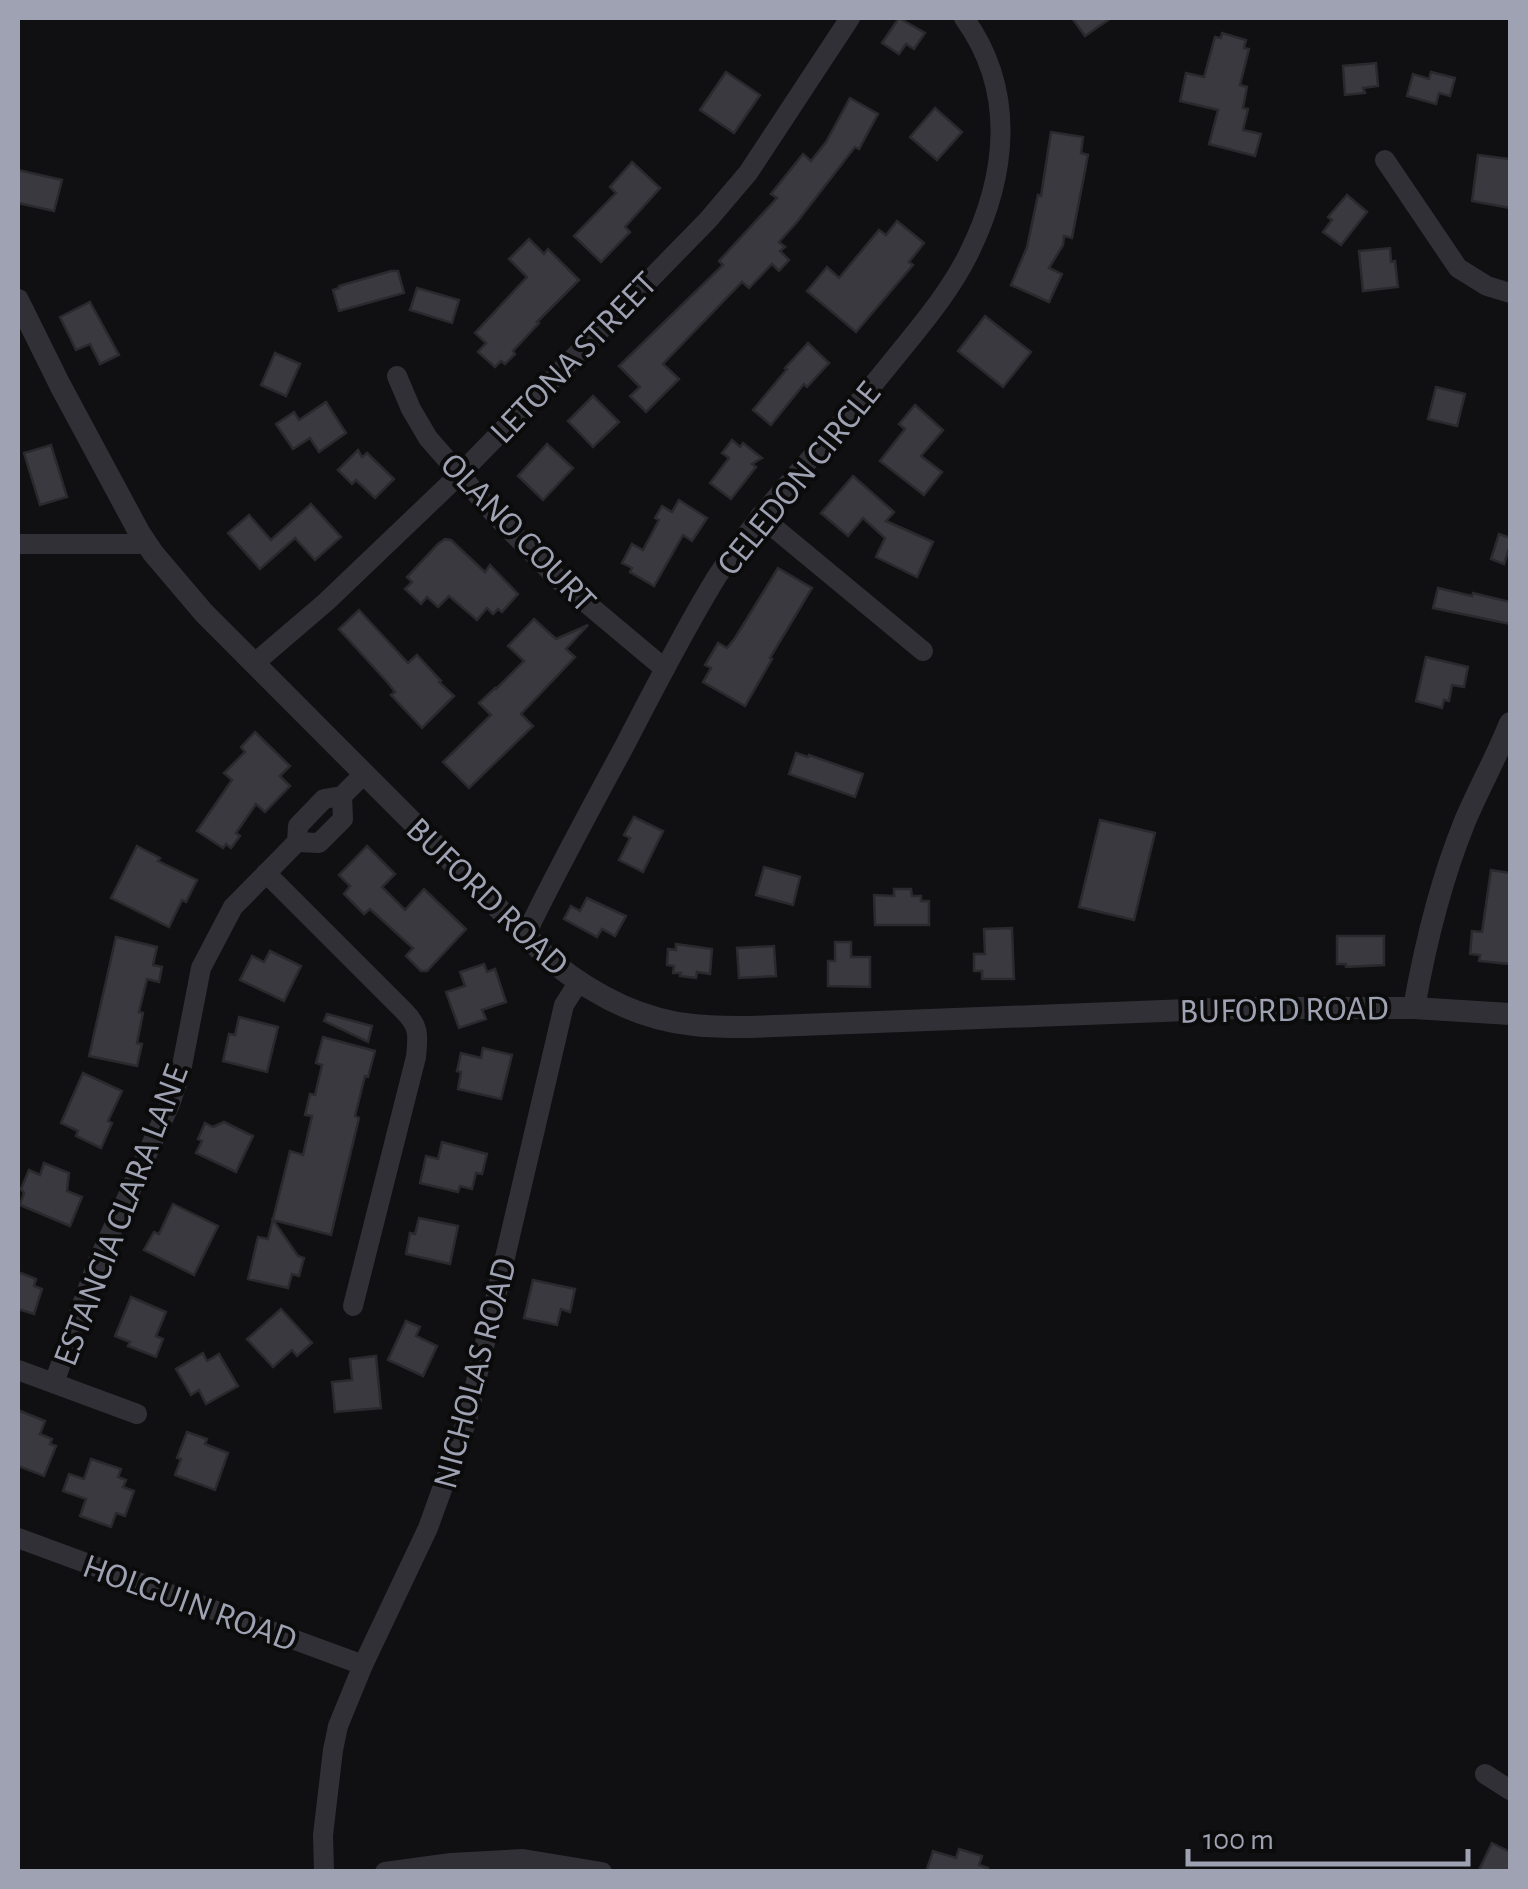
<svg xmlns="http://www.w3.org/2000/svg" width="1528" height="1889" font-family="'Alegreya Sans',sans-serif">
<style>
.building{fill:#39393f;stroke:#2a292d;stroke-width:2.5}
.lines{fill:none;stroke-linecap:round;stroke-linejoin:round}
.minor{stroke:#303036;stroke-width:20}
.tertiary{stroke:#303036;stroke-width:22}
.labels{text-anchor:middle;stroke-width:8;stroke-linejoin:round;paint-order:stroke}
.street-label{font-size:35px;fill:#9fa2b3;stroke:#0b0b0c}
</style>
<rect width="100%" height="100%" fill="#100f11"/>
<!-- building -->
<g class="building">
<polygon points="899,18 925,33 914,49 906,44 899,54 882,43"/>
<polygon points="1072,18 1111,18 1085,36"/>
<polygon points="1222,33 1246,40 1244,48 1249,49 1240,85 1247,87 1243,108 1248,109 1243,130 1261,134 1255,156 1209,144 1218,110 1180,101 1186,73 1204,77 1215,37 1221,38"/>
<polygon points="1376,63 1378,86 1363,88 1365,93 1345,95 1343,66"/>
<polygon points="726,72 760,95 734,133 700,110"/>
<polygon points="1431,72 1455,78 1450,96 1439,93 1436,104 1407,96 1413,74 1429,79"/>
<polygon points="850,98 878,114 859,149 855,147 797,222 779,242 785,247 780,251 789,260 779,271 772,264 749,288 742,282 663,364 679,379 646,412 630,396 640,387 619,366 723,265 719,261 777,198 771,194 803,154 811,161 826,142"/>
<polygon points="935,108 962,132 937,160 910,137"/>
<polygon points="1051,132 1083,137 1081,153 1088,155 1072,238 1064,236 1063,245 1049,268 1062,274 1049,302 1011,285 1027,247 1038,195 1041,196"/>
<polygon points="1478,155 1510,159 1510,208 1472,201"/>
<polygon points="632,162 660,188 625,227 630,232 601,262 574,236 616,193 610,187"/>
<polygon points="18,170 62,180 54,211 18,203"/>
<polygon points="1347,195 1367,212 1341,245 1323,232 1332,220 1328,217"/>
<polygon points="897,221 924,243 909,262 913,265 856,332 807,291 827,267 839,278 879,230 886,235"/>
<polygon points="529,239 544,254 548,249 579,280 537,322 539,323 513,351 515,354 505,364 501,361 495,367 478,352 486,343 475,333 527,277 509,259"/>
<polygon points="1390,248 1391,262 1395,261 1398,287 1363,291 1359,251"/>
<polygon points="391,271 398,271 404,293 339,311 333,290 339,288 339,286"/>
<polygon points="417,288 459,300 452,323 410,310"/>
<polygon points="90,302 119,355 100,364 90,344 76,350 60,317"/>
<polygon points="985,316 1031,352 1003,387 958,351"/>
<polygon points="808,343 829,363 807,387 804,384 771,425 753,410 787,369 785,368"/>
<polygon points="275,353 300,364 286,396 261,385"/>
<polygon points="1436,387 1465,394 1457,426 1428,419"/>
<polygon points="593,396 619,422 593,447 568,421"/>
<polygon points="326,402 346,433 319,452 310,438 293,449 276,424 294,412 299,420"/>
<polygon points="915,405 943,430 921,456 942,472 924,495 880,461 905,429 899,424"/>
<polygon points="732,440 740,447 743,443 762,458 752,464 756,467 731,499 710,483 729,458 722,453"/>
<polygon points="547,444 573,468 543,500 518,476"/>
<polygon points="51,445 67,497 40,505 24,453"/>
<polygon points="358,450 362,457 367,453 394,479 375,498 356,480 352,484 338,470"/>
<polygon points="853,476 894,512 886,521 933,542 917,577 876,557 885,538 863,518 848,536 821,513"/>
<polygon points="679,500 707,518 692,541 683,535 654,586 630,572 632,568 622,563 632,544 643,550 659,520 655,518 662,506 672,512"/>
<polygon points="311,504 341,537 315,560 295,538 260,569 228,533 249,515 271,540"/>
<polygon points="1499,534 1510,538 1510,546 1504,564 1491,559"/>
<polygon points="445,539 451,540 485,572 490,565 518,594 502,612 498,609 493,614 487,608 477,620 449,596 438,607 427,597 421,604 405,589 412,582 407,577 438,544"/>
<polygon points="778,568 812,588 770,658 772,659 745,706 703,682 711,668 705,665 718,643 727,648 735,638"/>
<polygon points="1438,588 1472,596 1473,593 1510,602 1510,624 1433,608"/>
<polygon points="359,610 408,663 417,655 441,681 439,682 454,696 422,728 391,695 395,692 388,683 339,629"/>
<polygon points="534,619 556,639 588,625 566,649 575,657 521,714 533,726 469,788 443,762 491,715 479,703 495,688 496,689 524,661 508,646"/>
<polygon points="1426,657 1468,667 1464,687 1452,685 1449,701 1444,700 1442,708 1416,701"/>
<polygon points="255,732 290,766 280,776 290,786 265,812 256,804 236,833 240,836 231,848 226,844 223,848 197,831 232,780 224,773 245,752 241,747"/>
<polygon points="796,753 808,757 809,755 863,774 855,797 789,774"/>
<polygon points="634,817 663,831 643,872 619,860 630,838 624,835"/>
<polygon points="1100,820 1155,833 1134,920 1079,907"/>
<polygon points="137,846 160,858 158,861 197,880 186,902 182,900 169,927 111,898"/>
<polygon points="367,846 395,874 382,887 405,910 424,889 466,929 427,971 421,971 406,956 413,948 370,909 364,914 344,894 350,886 339,875"/>
<polygon points="764,867 800,877 793,905 756,895"/>
<polygon points="1491,870 1510,873 1510,964 1479,961 1480,955 1470,954 1472,931 1482,932"/>
<polygon points="894,889 911,889 912,896 921,896 921,901 929,901 929,925 875,925 874,895 894,896"/>
<polygon points="587,898 626,916 615,936 602,929 597,937 564,919 571,906 580,911"/>
<polygon points="1012,928 1014,979 982,979 982,971 974,971 974,954 985,954 984,929"/>
<polygon points="1337,936 1384,936 1384,965 1346,967 1346,964 1337,964"/>
<polygon points="116,937 157,947 153,965 162,967 159,982 147,979 139,1012 143,1013 137,1043 142,1044 137,1066 89,1056"/>
<polygon points="835,942 851,942 851,957 870,957 870,987 828,986 828,961 835,961"/>
<polygon points="676,944 712,949 710,974 697,972 696,978 680,976 681,973 673,973 674,966 667,965 668,949 676,950"/>
<polygon points="774,946 776,976 739,978 737,948"/>
<polygon points="270,951 301,966 284,1001 240,980 252,956 264,962"/>
<polygon points="484,964 487,972 495,969 506,1002 482,1010 486,1019 459,1028 446,992 465,986 460,972"/>
<polygon points="327,1014 372,1026 368,1042 324,1021"/>
<polygon points="239,1017 278,1027 267,1072 223,1061 229,1034 235,1035"/>
<polygon points="323,1037 375,1051 368,1077 365,1076 355,1116 359,1118 331,1235 273,1220 298,1256 304,1258 299,1276 292,1274 288,1288 248,1279 258,1237 268,1239 290,1151 303,1155 312,1116 305,1115 310,1094 315,1095 322,1065 316,1063"/>
<polygon points="483,1048 512,1055 501,1099 458,1089 461,1072 457,1071 461,1053 481,1058"/>
<polygon points="83,1073 122,1091 108,1121 112,1123 101,1148 76,1136 78,1131 61,1123"/>
<polygon points="224,1122 253,1136 236,1172 196,1153 202,1141 198,1139 205,1123 213,1127"/>
<polygon points="442,1142 487,1154 482,1174 476,1173 472,1189 460,1186 458,1192 420,1183 426,1156 438,1159"/>
<polygon points="44,1163 69,1173 67,1191 82,1197 70,1226 20,1205 24,1193 21,1189 29,1170 40,1175"/>
<polygon points="173,1204 218,1226 194,1275 144,1250 154,1232 159,1234"/>
<polygon points="419,1218 458,1226 450,1264 406,1254 410,1233 415,1234"/>
<polygon points="18,1272 36,1279 34,1286 42,1289 34,1314 18,1309"/>
<polygon points="533,1280 575,1289 570,1312 561,1309 557,1325 524,1318"/>
<polygon points="131,1297 166,1312 156,1336 163,1339 156,1357 128,1346 130,1342 115,1336"/>
<polygon points="281,1309 312,1343 297,1356 292,1350 273,1367 247,1339"/>
<polygon points="406,1321 420,1327 416,1336 437,1346 423,1376 388,1360"/>
<polygon points="203,1353 207,1361 219,1354 238,1386 206,1404 199,1390 191,1395 176,1369"/>
<polygon points="376,1356 381,1408 335,1412 332,1382 352,1380 350,1359"/>
<polygon points="18,1410 45,1421 40,1434 52,1439 50,1444 56,1446 44,1476 18,1466"/>
<polygon points="187,1432 207,1439 205,1444 228,1453 215,1490 175,1475 181,1459 177,1458"/>
<polygon points="91,1459 121,1469 118,1477 126,1480 123,1487 134,1491 125,1516 116,1513 111,1527 80,1516 86,1499 63,1491 69,1474 84,1479"/>
<polygon points="1492,1843 1510,1852 1510,1872 1478,1872"/>
<polygon points="959,1849 982,1856 979,1865 988,1868 988,1872 926,1872 933,1851 956,1858"/>
</g>
<g class="lines">
<!-- minor -->
<g class="minor">
<polyline points="1385,160 1458,268 1487,286 1510,293"/>
<polyline points="397,376 411,409 428,438 496,516 560,581 665,669"/>
<polyline points="760,516 923,651"/>
<polyline points="18,544 147,544"/>
<polyline points="256,662 326,602 459,475 708,220 748,173 850,18"/>
<polyline points="297,842 319,843 343,819 342,796"/>
<path d="M 266,873 L 404,1011 C 420,1027 418,1036 416,1057 L 353,1306"/>
<path d="M 526,934 C 557,870 591,808 625,745 C 654,689 683,632 716,578 C 746,531 783,489 820,448 C 847,417 872,386 898,354 C 923,323 950,291 968,255 C 1007,177 1017,91 964,18"/>
<polyline points="18,1370 137,1414"/>
<polyline points="54,1383 97,1263 170,1104 181,1071 201,968 233,907 297,842 298,826 324,799 342,796 364,774"/>
<polyline points="18,1538 363,1665"/>
<polyline points="1485,1774 1510,1790"/>
<polyline points="324,1872 323,1835 333,1750 338,1726 363,1665 428,1528 467,1420 564,1005 578,983"/>
<polyline points="385,1872 451,1863 523,1859 602,1872"/>
</g>
<!-- tertiary -->
<g class="tertiary">
<path d="M 18,300 L 60,385 L 139,532 L 153,553 L 204,613 L 551,961 C 592,994 640,1020 694,1025 C 712,1027 731,1027 749,1027 L 1239,1008 L 1414,1008 L 1510,1014"/>
<path d="M 1414,1008 C 1425,945 1441,880 1465,821 C 1479,788 1497,756 1510,723"/>
</g>
</g>
<g class="labels">
<!-- street labels -->
<g class="street-label">
<text transform="translate(573 357) rotate(-46)" y="12">LETONA STREET</text>
<text transform="translate(798 478) rotate(-51)" y="12">CELEDON CIRCLE</text>
<text transform="translate(519 532) rotate(46)" y="12">OLANO COURT</text>
<text transform="translate(488 896) rotate(44)" y="12">BUFORD ROAD</text>
<text transform="translate(1284 1009) rotate(-1)" y="12">BUFORD ROAD</text>
<text transform="translate(120 1215) rotate(-69)" y="12">ESTANCIA CLARA LANE</text>
<text transform="translate(474 1373) rotate(-75)" y="12">NICHOLAS ROAD</text>
<text transform="translate(190 1602) rotate(20)" y="12">HOLGUIN ROAD</text>
</g>
</g>
<!-- border -->
<rect width="1528" height="1889" fill="none" stroke="#9fa2b3" stroke-width="40"/>
<!-- scale -->
<path d="M1188 1849v15h280v-15" fill="none" stroke="#9fa2b3" stroke-width="5"/>
<text x="1203" y="1849" font-size="30" fill="#9fa2b3" stroke="#0b0b0c" stroke-width="8" paint-order="stroke">100 m</text>
</svg>
